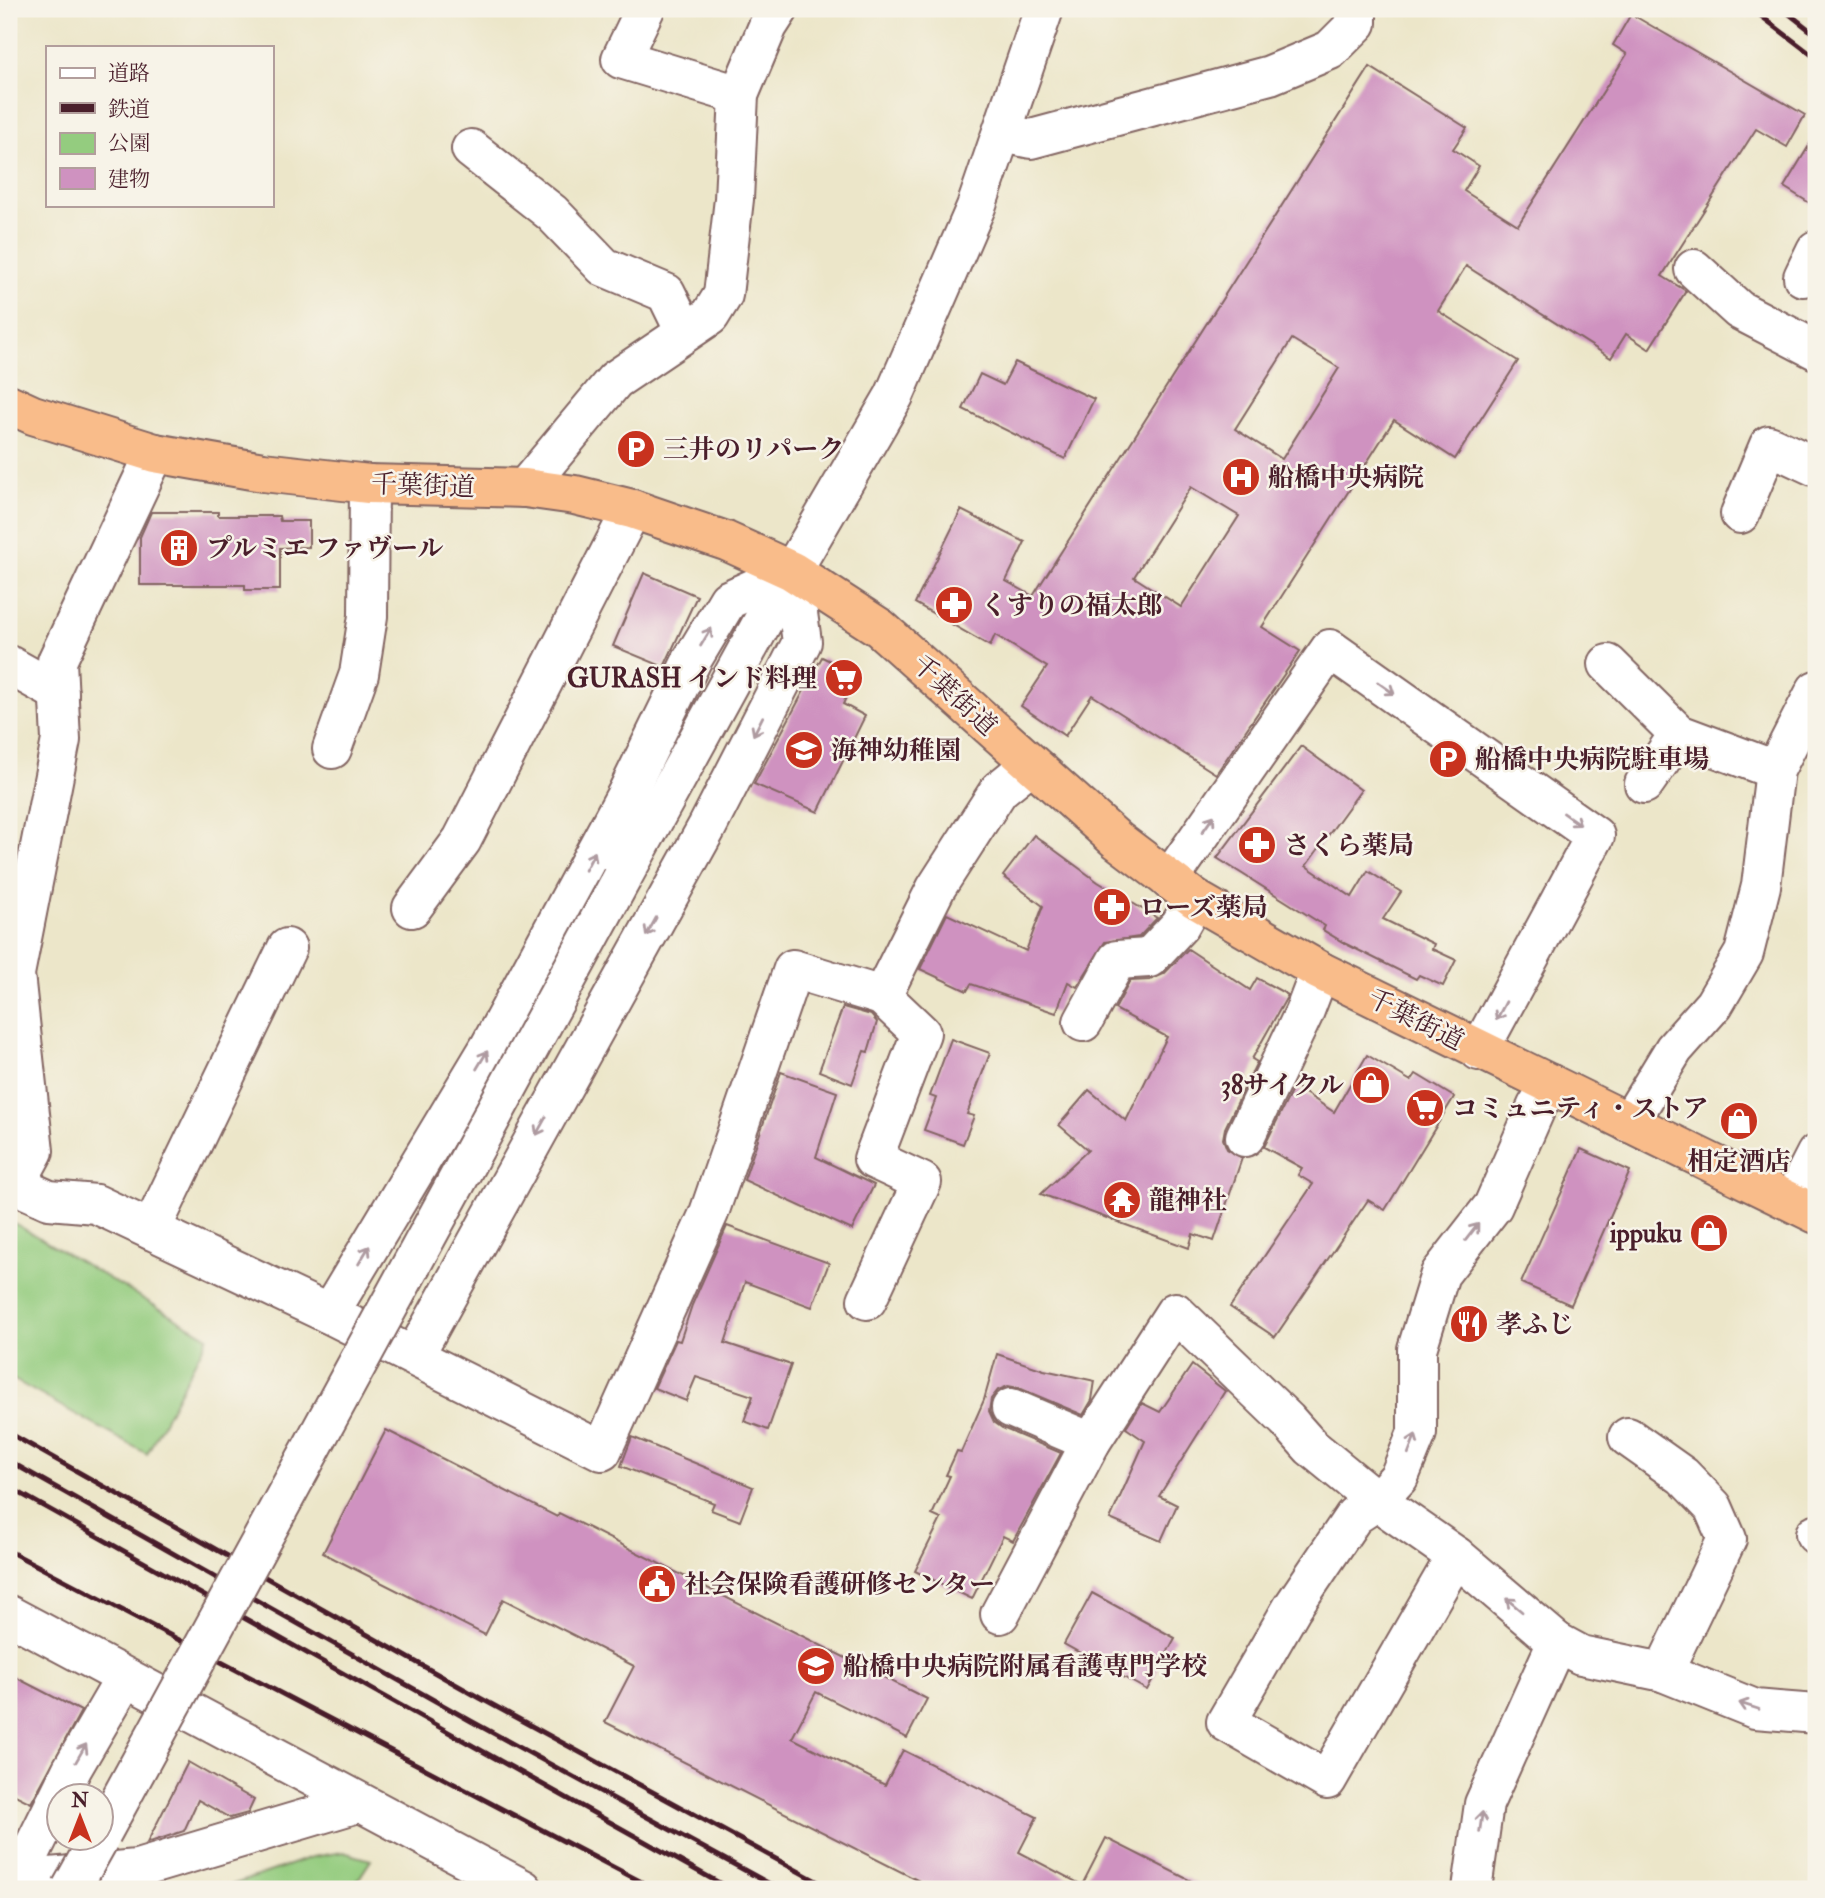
<svg xmlns="http://www.w3.org/2000/svg" width="1825" height="1898" font-family="'IM FELL Double Pica','Noto Serif JP',serif">
<style>
.green{fill:#94cc7f;stroke:#6f7655;stroke-width:2}
.building{fill:#cf92c0;fill-rule:evenodd}
.lines{fill:none;stroke-linecap:round;stroke-linejoin:round}
.minor-casing{stroke:#836562;stroke-width:42}
.highway-casing{stroke:#836562;stroke-width:42}
.minor{stroke:#fff;stroke-width:38}
.highway{stroke:#f9bc8a;stroke-width:38}
.rail{stroke:#4a1f2b;stroke-width:5}
.minor-bridge-casing{stroke:#836562;stroke-width:42;stroke-linecap:butt}
.minor-bridge{stroke:#fff;stroke-width:38}
.oneway{stroke:#ae9aa0}
.labels{text-anchor:middle;stroke-width:5;stroke-linejoin:round;paint-order:stroke}
.poi-label{font-size:26px;font-weight:bold;fill:#4a1f2b;stroke:#f7f3e8;text-anchor:start}
.street-label{font-size:26px;fill:#4a1f2b;stroke:#f7f3e8}
</style>
<rect width="100%" height="100%" fill="#f7f3e8"/>
<filter id="ink" filterUnits="userSpaceOnUse"><feTurbulence type="fractalNoise" baseFrequency=".0143" numOctaves="2"/><feDisplacementMap in="SourceGraphic" scale="14" xChannelSelector="R" yChannelSelector="G"/><feConvolveMatrix kernelMatrix="1 2 1 2 8 2 1 2 1" color-interpolation-filters="sRGB"/></filter>
<filter id="wash" filterUnits="userSpaceOnUse"><feTurbulence type="fractalNoise" baseFrequency=".00686" numOctaves="4" result="noise"/><feDisplacementMap in="SourceGraphic" scale="28" xChannelSelector="R" yChannelSelector="G"/><feGaussianBlur stdDeviation="1.57" result="paint"/><feColorMatrix in="noise" values="0 0 0 0 0 0 0 0 0 0 0 0 0 0 0 0 0 1.4 0 .05"/><feComposite in="paint" operator="in"/></filter>
<g filter="url(#wash)">
<rect width="100%" height="100%" fill="#ece6c9"/>
<!-- green -->
<g class="green">
<polygon points="9,1220 208,1337 147,1454 9,1377"/>
<polygon points="343,1852 371,1860 352,1889 235,1889 229,1886 312,1857"/>
</g>
<g id="blocks">
<!-- building -->
<g class="building">
<path d="M 1631,14 L 1805,115 L 1787,147 L 1756,129 L 1662,276 L 1686,291 L 1649,349 L 1626,334 L 1611,358 L 1466,266 L 1438,311 L 1518,361 L 1455,459 L 1394,420 L 1262,627 L 1300,651 L 1216,774 L 1092,695 L 1065,736 L 1021,706 L 1047,667 L 995,635 L 990,646 L 915,603 L 961,510 L 1025,542 L 1006,581 L 1033,596 L 1370,67 L 1467,128 L 1453,149 L 1479,166 L 1464,191 L 1518,225 L 1627,54 L 1613,45 ZM 1292,339 L 1339,368 L 1282,459 L 1235,429 ZM 1191,487 L 1239,516 L 1181,607 L 1134,577 Z"/>
<polygon points="1816,134 1816,207 1784,187"/>
<polygon points="1015,362 1094,399 1065,459 963,409 980,374 1003,385"/>
<polygon points="151,512 218,512 218,516 279,516 280,521 309,521 309,547 280,548 280,590 245,590 245,585 140,585 140,537"/>
<polygon points="644,573 697,596 664,667 613,646"/>
<polygon points="822,657 857,674 843,704 865,716 818,812 754,784"/>
<polygon points="1301,746 1361,790 1306,866 1352,897 1368,871 1401,892 1383,919 1434,944 1432,949 1456,960 1443,986 1419,975 1416,979 1346,944 1323,930 1325,926 1217,858"/>
<polygon points="1034,835 1098,882 1157,918 1139,937 1105,942 1077,987 1068,982 1056,1013 971,984 967,991 920,969 947,914 1026,951 1043,906 1003,876"/>
<polygon points="1188,949 1250,990 1257,978 1288,995 1252,1059 1257,1062 1225,1128 1223,1139 1227,1149 1242,1158 1214,1241 1193,1234 1189,1248 1041,1194 1088,1150 1059,1125 1089,1090 1126,1121 1167,1037 1115,1009 1130,981 1150,980 1164,974"/>
<polygon points="843,1007 871,1015 877,1022 868,1052 864,1051 852,1084 819,1071"/>
<polygon points="951,1039 990,1053 967,1114 974,1116 963,1144 924,1130 936,1098 930,1096"/>
<polygon points="1367,1055 1411,1081 1416,1074 1454,1097 1385,1210 1368,1200 1275,1337 1230,1307 1313,1184 1298,1175 1302,1168 1264,1147 1294,1086 1334,1112"/>
<polygon points="781,1072 837,1092 816,1157 874,1185 852,1230 744,1180"/>
<polygon points="1581,1149 1630,1171 1571,1305 1521,1283"/>
<polygon points="727,1226 829,1263 812,1307 745,1282 725,1343 791,1365 768,1430 744,1421 753,1396 696,1377 686,1401 654,1388 676,1340 680,1341 692,1305"/>
<polygon points="997,1354 1044,1370 1095,1381 1092,1400 1083,1415 1019,1388 1008,1386 998,1390 991,1399 989,1411 994,1422 1002,1428 1061,1453 1013,1541 1003,1536 972,1599 915,1571 941,1519 932,1515 950,1476 946,1475 957,1451 961,1452 984,1400"/>
<polygon points="1192,1365 1225,1391 1159,1496 1177,1505 1161,1541 1110,1519 1145,1441 1126,1428 1142,1403 1160,1412"/>
<polygon points="386,1430 557,1517 559,1513 927,1699 907,1738 816,1692 792,1738 885,1785 903,1750 1037,1817 1019,1852 1082,1885 1106,1838 1207,1889 935,1889 605,1722 634,1666 503,1599 485,1635 323,1553"/>
<polygon points="632,1437 753,1487 740,1521 711,1510 714,1503 621,1466"/>
<polygon points="1092,1593 1175,1638 1147,1690 1064,1644"/>
<polygon points="9,1674 81,1711 31,1803 9,1792"/>
<polygon points="188,1762 254,1800 248,1813 230,1818 198,1800 184,1831 147,1843"/>
</g>
</g>
</g>
<g filter="url(#ink)">
<use href="#blocks" fill-opacity="0" stroke="#836562" stroke-width="2"/>
<g class="lines">
<defs>
<g id="minor">
<polyline points="645,9 621,59 739,95"/>
<polyline points="1003,133 1031,139 1270,75 1330,50 1357,23 1357,9"/>
<polyline points="471,149 552,213 604,267 666,293 685,332"/>
<polyline points="1694,269 1739,310 1816,350"/>
<polyline points="1803,277 1816,250"/>
<polyline points="525,488 615,380 710,316 723,295 734,199 739,95 768,26 779,9"/>
<polyline points="1740,514 1769,445 1816,467"/>
<polyline points="1608,664 1679,734 1775,770"/>
<polyline points="9,665 59,693"/>
<polyline points="332,749 359,674 368,616 369,484"/>
<polyline points="1644,784 1679,734"/>
<polyline points="622,878 763,621 894,396 976,207 1044,9"/>
<polyline points="1169,880 1330,649 1595,836 1479,1051"/>
<polyline points="412,908 462,840 632,509"/>
<polyline points="1083,1022 1117,960 1149,958 1180,925 1195,899"/>
<polyline points="1629,1123 1674,1049 1714,1004 1744,953 1761,886 1775,770 1816,690"/>
<polyline points="1245,1137 1304,1013 1320,971"/>
<polyline points="9,1182 49,1200 96,1204 329,1314 602,1451 709,1213 793,969 882,996 936,888 999,790 1030,765"/>
<polyline points="15,1186 34,1151 15,974 61,740 57,661 155,453"/>
<polyline points="1792,1201 1816,1154"/>
<polyline points="151,1230 287,948"/>
<polyline points="867,1300 922,1182 873,1159 921,1033 882,996"/>
<polyline points="329,1314 490,1046 627,793 692,660 728,600 792,571"/>
<polyline points="414,1356 707,827 802,642 792,571"/>
<polyline points="1011,1408 1091,1442"/>
<polyline points="1628,1437 1683,1476 1713,1507 1727,1539 1663,1672"/>
<polyline points="1815,1534 1816,1535"/>
<polyline points="1456,1556 1327,1780 1226,1722 1292,1608 1354,1516 1377,1501 1399,1477 1417,1433 1417,1349 1440,1274 1493,1206 1537,1106 1551,1084"/>
<polyline points="1000,1614 1091,1442 1175,1312 1287,1420 1311,1447 1377,1501 1456,1556 1557,1642 1484,1804 1472,1889"/>
<polyline points="9,1615 523,1889"/>
<polyline points="1557,1642 1581,1655 1663,1672 1755,1709 1816,1714"/>
<polyline points="9,1877 17,1880 137,1869 358,1803"/>
<polyline points="13,1889 72,1769 125,1678"/>
</g>
<polyline id="highway" points="9,404 33,415 155,453 263,472 369,484 525,488 575,495 632,509 726,541 792,571 880,628 1117,840 1195,899 1320,971 1816,1214"/>
</defs>
<!-- minor casing -->
<use href="#minor" class="minor-casing"/>
<!-- highway casing -->
<use href="#highway" class="highway-casing"/>
<!-- minor -->
<use href="#minor" class="minor"/>
<!-- highway -->
<use href="#highway" class="highway"/>
<!-- rail -->
<g class="rail">
<polyline points="1752,9 1816,58"/>
<polyline points="1783,9 1816,35"/>
<polyline points="9,1433 480,1698 831,1889"/>
<polyline points="9,1461 471,1721 779,1889"/>
<polyline points="9,1487 730,1889"/>
<polyline points="9,1551 655,1889"/>
</g>
<defs>
<g id="minor-bridge">
<polyline points="102,1833 622,878"/>
<polyline points="71,1889 99,1839"/>
</g>
</defs>
<!-- minor-bridge casing -->
<use href="#minor-bridge" class="minor-bridge-casing"/>
<!-- minor-bridge -->
<use href="#minor-bridge" class="minor-bridge"/>
</g>
<!-- one-way arrows -->
<defs><path id="oneway-shaft" d="M-6 0H5M1.5-3L5.5 0L1.5 3" fill="none" stroke-width="1.6" stroke-linecap="round" stroke-linejoin="round" transform="scale(1.75)"/></defs>
<g class="oneway">
<use href="#oneway-shaft" transform="translate(706 637) rotate(-59)"/>
<use href="#oneway-shaft" transform="translate(1386 688) rotate(35)"/>
<use href="#oneway-shaft" transform="translate(758 726) rotate(117)"/>
<use href="#oneway-shaft" transform="translate(1572 819) rotate(35)"/>
<use href="#oneway-shaft" transform="translate(1208 824) rotate(-55)"/>
<use href="#oneway-shaft" transform="translate(590 861) rotate(-62)"/>
<use href="#oneway-shaft" transform="translate(651 927) rotate(119)"/>
<use href="#oneway-shaft" transform="translate(1501 1011) rotate(118)"/>
<use href="#oneway-shaft" transform="translate(482 1060) rotate(-59)"/>
<use href="#oneway-shaft" transform="translate(541 1126) rotate(119)"/>
<use href="#oneway-shaft" transform="translate(1472 1232) rotate(-52)"/>
<use href="#oneway-shaft" transform="translate(364 1255) rotate(-59)"/>
<use href="#oneway-shaft" transform="translate(1412 1444) rotate(-69)"/>
<use href="#oneway-shaft" transform="translate(1514 1605) rotate(-140)"/>
<use href="#oneway-shaft" transform="translate(1749 1706) rotate(-162)"/>
<use href="#oneway-shaft" transform="translate(81 1753) rotate(-60)"/>
<use href="#oneway-shaft" transform="translate(1481 1822) rotate(-82)"/>
</g>
</g>
<!-- icons -->
<defs>
<symbol id="parking-disc" viewBox="-11 -11 22 22"><circle r="9.5" fill="#c8321e" stroke="#f7f3e8"/><path d="M-3.5-5.5H1a3.5 3.5 0 0 1 0 7H-1V5.5H-3.5ZM-1-3.4V-.6H.8a1.4 1.4 0 0 0 0-2.8Z" fill="#fff"/></symbol>
<symbol id="hospital-disc" viewBox="-11 -11 22 22"><circle r="9.5" fill="#c8321e" stroke="#f7f3e8"/><path d="M-5-5h3v3.5h4V-5h3V5h-3V1.5h-4V5h-3Z" fill="#fff"/></symbol>
<symbol id="building-disc" viewBox="-11 -11 22 22"><circle r="9.5" fill="#c8321e" stroke="#f7f3e8"/><path d="M-4-6H4V6H1V3H-1V6H-4ZM-2.5-4.3h1.7v1.8h-1.7ZM.8-4.3h1.7v1.8H.8ZM-2.5-1h1.7V.8h-1.7ZM.8-1h1.7V.8H.8Z" fill="#fff"/></symbol>
<symbol id="pharmacy-disc" viewBox="-11 -11 22 22"><circle r="9.5" fill="#c8321e" stroke="#f7f3e8"/><path d="M-2-6h4v4h4v4h-4v4h-4v-4h-4v-4h4Z" fill="#fff"/></symbol>
<symbol id="supermarket-disc" viewBox="-11 -11 22 22"><circle r="9.5" fill="#c8321e" stroke="#f7f3e8"/><path d="M-6-5.5h2.5l.6 2H6L4.5 2H-2.5L-4.4-4H-6ZM-1.5 3.2a1.3 1.3 0 1 0 .1 0ZM3 3.2a1.3 1.3 0 1 0 .1 0Z" fill="#fff"/></symbol>
<symbol id="school-disc" viewBox="-11 -11 22 22"><circle r="9.5" fill="#c8321e" stroke="#f7f3e8"/><path d="M0-5L7-2L0 1L-7-2ZM-4 1L0 2.5L4 1V4Q0 6-4 4Z" fill="#fff"/></symbol>
<symbol id="shop-disc" viewBox="-11 -11 22 22"><circle r="9.5" fill="#c8321e" stroke="#f7f3e8"/><path d="M-5-2.5h2.3a2.7 3.5 0 0 1 5.4 0H5L5.5 6h-11ZM-1.5-2.5h3a1.5 2.3 0 0 0-3 0Z" fill="#fff"/></symbol>
<symbol id="temple-disc" viewBox="-11 -11 22 22"><circle r="9.5" fill="#c8321e" stroke="#f7f3e8"/><path d="M0-6L5-2H3V0L6.5 2.5H4V6H1.5V3h-3V6H-4V2.5H-6.5L-3 0V-2H-5Z" fill="#fff"/></symbol>
<symbol id="restaurant-disc" viewBox="-11 -11 22 22"><circle r="9.5" fill="#c8321e" stroke="#f7f3e8"/><path d="M-5-6h1v4h1v-4h1v4h1v-4h1v5L-1.5 .5V6h-2V.5L-5-1ZM5-6V6H3V1.5H1.5Q1.5-4 5-6Z" fill="#fff"/></symbol>
<symbol id="civic-disc" viewBox="-11 -11 22 22"><circle r="9.5" fill="#c8321e" stroke="#f7f3e8"/><path d="M-.6-6.5H3V-4.5H.6V-3L4-1V1h2V6H-6V1h2V-1L-.6-3ZM-1.2 2.5V6h2.4V2.5Z" fill="#fff"/></symbol>
</defs>
<g fill-rule="evenodd">
<use href="#parking-disc" x="614" y="427" width="44" height="44"/>
<use href="#hospital-disc" x="1219" y="455" width="44" height="44"/>
<use href="#building-disc" x="157" y="526" width="44" height="44"/>
<use href="#pharmacy-disc" x="932" y="583" width="44" height="44"/>
<use href="#supermarket-disc" x="822" y="656" width="44" height="44"/>
<use href="#school-disc" x="782" y="728" width="44" height="44"/>
<use href="#parking-disc" x="1426" y="737" width="44" height="44"/>
<use href="#pharmacy-disc" x="1235" y="823" width="44" height="44"/>
<use href="#pharmacy-disc" x="1090" y="885" width="44" height="44"/>
<use href="#shop-disc" x="1349" y="1063" width="44" height="44"/>
<use href="#supermarket-disc" x="1403" y="1086" width="44" height="44"/>
<use href="#shop-disc" x="1717" y="1099" width="44" height="44"/>
<use href="#temple-disc" x="1100" y="1178" width="44" height="44"/>
<use href="#shop-disc" x="1687" y="1211" width="44" height="44"/>
<use href="#restaurant-disc" x="1447" y="1302" width="44" height="44"/>
<use href="#civic-disc" x="635" y="1562" width="44" height="44"/>
<use href="#school-disc" x="794" y="1644" width="44" height="44"/>
</g>
<g class="labels">
<!-- poi labels -->
<g class="poi-label">
<text x="663" y="458">三井のリパーク</text>
<text x="1268" y="486">船橋中央病院</text>
<text x="206" y="557">プルミエ ファヴール</text>
<text x="981" y="614">くすりの福太郎</text>
<text x="817" y="687" text-anchor="end">GURASH インド料理</text>
<text x="831" y="759">海神幼稚園</text>
<text x="1475" y="768">船橋中央病院駐車場</text>
<text x="1284" y="854">さくら薬局</text>
<text x="1139" y="916">ローズ薬局</text>
<text x="1344" y="1094" text-anchor="end">38サイクル</text>
<text x="1452" y="1117">コミュニティ・ストア</text>
<text x="1739" y="1170" text-anchor="middle">相定酒店</text>
<text x="1149" y="1209">龍神社</text>
<text x="1682" y="1242" text-anchor="end">ippuku</text>
<text x="1496" y="1333">孝ふじ</text>
<text x="684" y="1593">社会保険看護研修センター</text>
<text x="843" y="1675">船橋中央病院附属看護専門学校</text>
</g>
<!-- street labels -->
<g class="street-label">
<text transform="translate(423 485) rotate(2)" y="9">千葉街道</text>
<text transform="translate(955 695) rotate(43)" y="9">千葉街道</text>
<text transform="translate(1416 1019) rotate(27)" y="9">千葉街道</text>
</g>
</g>
<!-- margin -->
<rect width="1825" height="1898" fill="none" stroke="#f7f3e8" stroke-width="35"/>
<!-- legend -->
<rect x="46" y="46" width="228" height="161" fill="#f7f3e8" stroke="#b29e9c" stroke-width="2"/>
<rect x="60" y="68" width="35" height="10" fill="#ffffff" stroke="#b29e9c" stroke-width="2"/>
<text x="108" y="80" font-size="21" fill="#4a1f2b">道路</text>
<rect x="60" y="103" width="35" height="10" fill="#4a1f2b" stroke="#b29e9c" stroke-width="2"/>
<text x="108" y="116" font-size="21" fill="#4a1f2b">鉄道</text>
<rect x="60" y="133" width="35" height="21" fill="#94cc7f" stroke="#b29e9c" stroke-width="2"/>
<text x="108" y="150" font-size="21" fill="#4a1f2b">公園</text>
<rect x="60" y="168" width="35" height="21" fill="#cf92c0" stroke="#b29e9c" stroke-width="2"/>
<text x="108" y="186" font-size="21" fill="#4a1f2b">建物</text>
<!-- north arrow -->
<g transform="translate(80 1817)"><circle r="33" fill="#f7f3e8" stroke="#b29e9c" stroke-width="2"/>
<path d="M0-5L12 26L0 18L-12 26Z" fill="#c8321e"/>
<text y="-10" font-size="19" font-weight="bold" text-anchor="middle" fill="#4a1f2b">N</text>
</g>
</svg>
